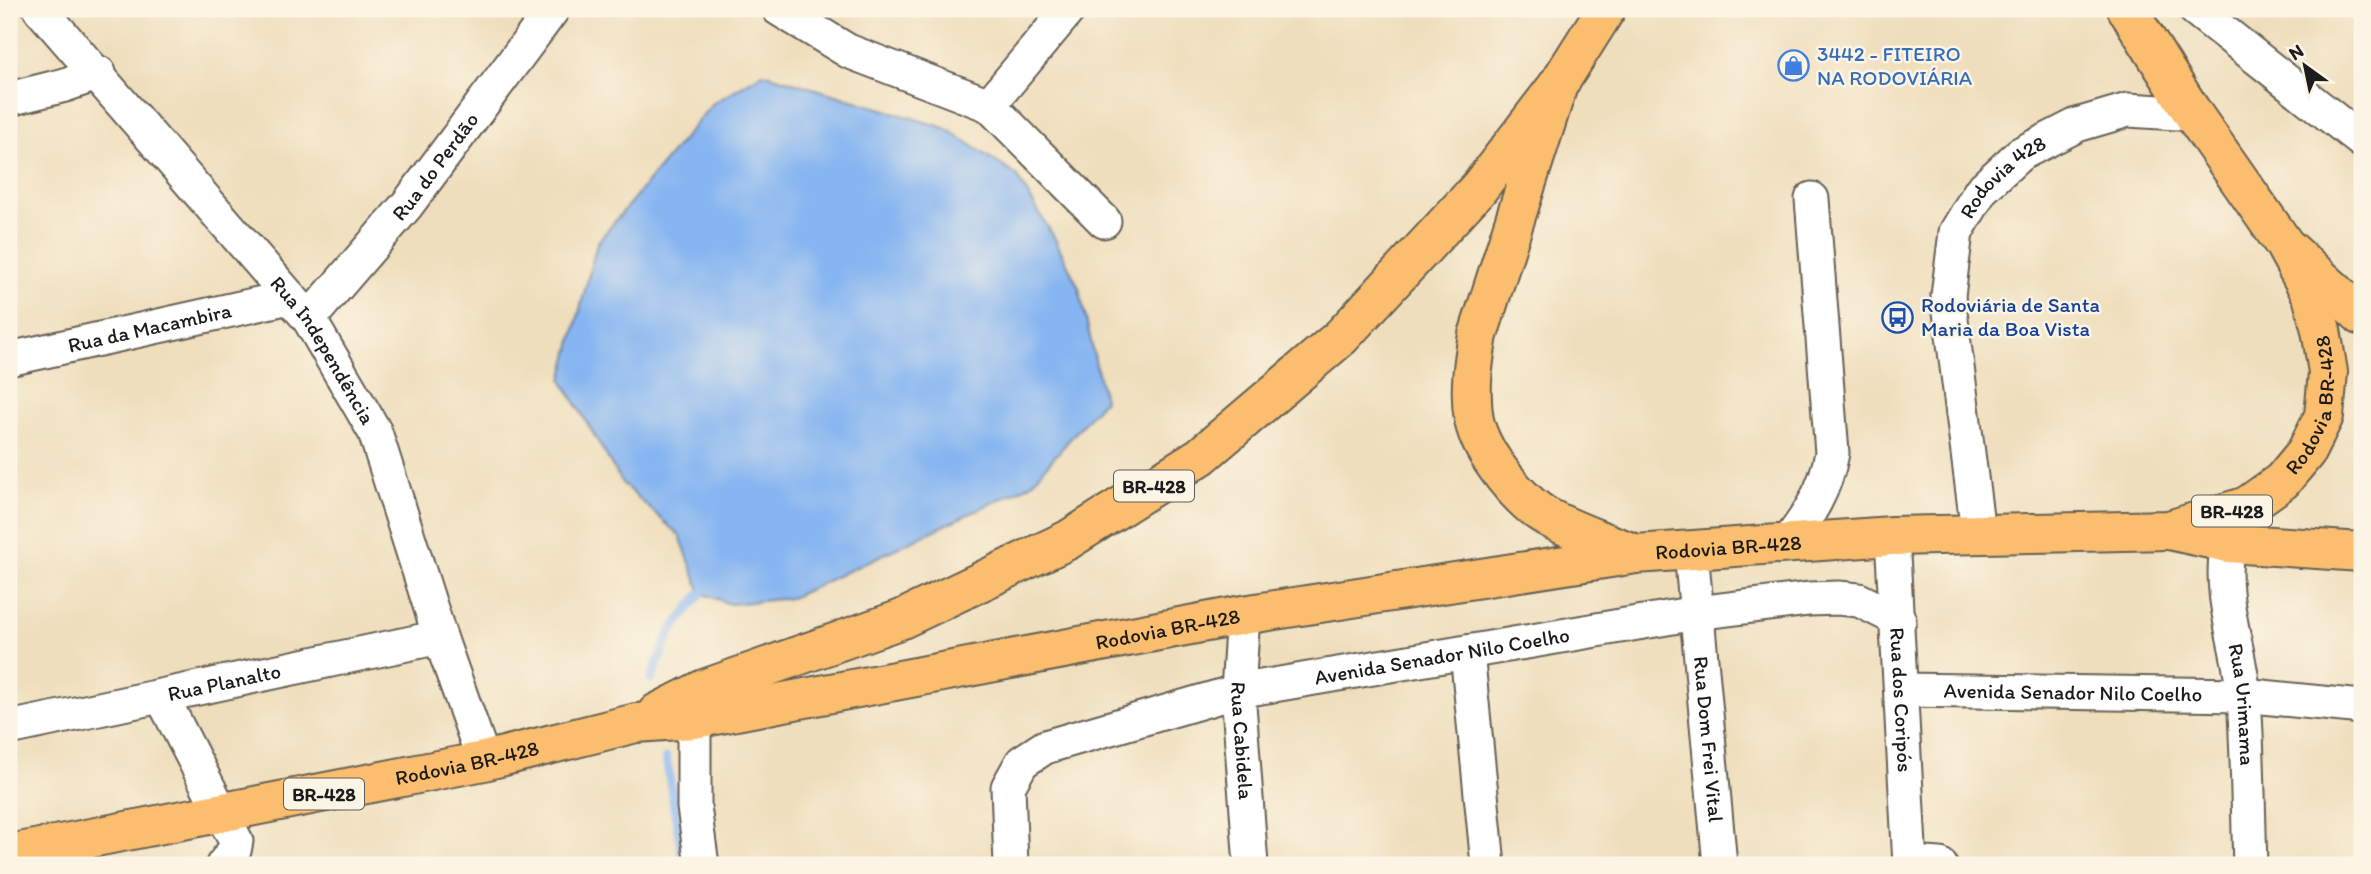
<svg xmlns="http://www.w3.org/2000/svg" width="2371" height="874" font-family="Itim,sans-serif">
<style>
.water{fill:#86b5f1;stroke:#516886;stroke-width:2}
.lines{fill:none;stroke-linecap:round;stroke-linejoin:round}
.stream{stroke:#86b5f1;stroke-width:9}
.minor-casing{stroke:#666054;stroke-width:37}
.major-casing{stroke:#666054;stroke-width:42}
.highway-casing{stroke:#666054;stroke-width:42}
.minor{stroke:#fff;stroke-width:33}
.major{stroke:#fbbe6e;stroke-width:38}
.highway{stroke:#fbbe6e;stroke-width:38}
.labels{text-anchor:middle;stroke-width:5;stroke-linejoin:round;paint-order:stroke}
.shield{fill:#fcf5e5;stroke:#5f5d58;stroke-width:2}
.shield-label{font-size:19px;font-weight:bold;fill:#1c1c1c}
.shop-label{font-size:21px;fill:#366cbe;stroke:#fcf5e5;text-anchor:start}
.street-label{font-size:21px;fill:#1c1c1c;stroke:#fcf5e5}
.transit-label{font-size:21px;fill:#164399;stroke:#fcf5e5;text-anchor:start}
</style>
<rect width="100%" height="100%" fill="#fcf5e5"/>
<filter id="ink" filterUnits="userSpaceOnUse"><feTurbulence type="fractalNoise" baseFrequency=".0143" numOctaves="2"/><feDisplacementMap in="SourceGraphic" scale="14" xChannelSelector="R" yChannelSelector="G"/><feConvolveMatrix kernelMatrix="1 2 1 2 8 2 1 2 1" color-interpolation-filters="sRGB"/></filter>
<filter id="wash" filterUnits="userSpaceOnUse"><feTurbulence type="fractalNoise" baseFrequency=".00686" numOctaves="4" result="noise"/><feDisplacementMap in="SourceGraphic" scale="28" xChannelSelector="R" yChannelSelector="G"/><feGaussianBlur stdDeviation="1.57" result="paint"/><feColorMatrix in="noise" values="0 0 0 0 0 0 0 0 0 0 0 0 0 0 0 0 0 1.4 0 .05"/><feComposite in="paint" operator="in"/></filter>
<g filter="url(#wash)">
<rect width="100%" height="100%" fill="#efdebc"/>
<!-- water -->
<polygon class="water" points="763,73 945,128 1016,175 1055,239 1079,288 1104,400 1030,485 791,598 730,604 701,593 680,536 623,484 562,380 597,243 712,104"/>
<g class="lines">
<!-- stream -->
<g class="stream">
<polyline points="651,679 670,633 701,593"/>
<polyline points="666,758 684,865"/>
</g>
</g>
</g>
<g filter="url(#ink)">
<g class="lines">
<defs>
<g id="minor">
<path id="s1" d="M 40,9 L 309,319 L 375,432 L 440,637 L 484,761"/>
<polyline points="779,9 848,51 989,105 1104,221"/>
<polyline points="2195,9 2362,141"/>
<polyline points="9,99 65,85 99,73"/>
<polyline points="989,105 1069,9"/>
<path id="s2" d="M 309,319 L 407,205 L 553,9"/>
<path id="s3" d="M 9,359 L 290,297"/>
<path id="s4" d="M 1978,532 L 1948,296 L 1956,232 L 1981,190 L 2020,154 L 2077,125 L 2128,110 L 2193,114"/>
<path id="s5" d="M 1892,536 L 1910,865"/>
<path id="s6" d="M 2228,543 C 2217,596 2240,646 2244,698 C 2248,754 2248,810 2250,865"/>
<path d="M 1786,545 C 1809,515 1825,491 1832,453 L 1812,199"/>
<path id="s7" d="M 1691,551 L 1720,865"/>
<path id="s8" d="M 1243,615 L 1238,691 L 1251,865"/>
<polyline points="1467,652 1488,865"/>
<path id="s9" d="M 1901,690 L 2243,695 L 2362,707"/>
<polyline points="162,697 236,841 234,851 223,865"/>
<polyline points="694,719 694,807 702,865"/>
<path id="s10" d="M 9,728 L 440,637"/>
<polyline points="1910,863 1940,865"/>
<path id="s11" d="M 1011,865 L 1008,787 L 1022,762 L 1045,747 L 1238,691 L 1696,613 L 1809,599 L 1838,598 L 1859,600 L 1899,620"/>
</g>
<g id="major">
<polyline points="2289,249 2362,316"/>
<polyline points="2169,530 2228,543 2362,552"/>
</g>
<g id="highway">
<path d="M 1606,9 L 1558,85 L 1478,335 C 1473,363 1469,392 1474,420 C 1481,454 1521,504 1551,519 C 1578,533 1608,543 1636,554"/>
<polyline points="657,713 704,689 902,619 1068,540 1201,456 1341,337 1479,188 1558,85"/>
<path id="s12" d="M 9,854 L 484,761 L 636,723 L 694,719 L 1243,615 L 1636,554 L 1892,536 L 2169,530 L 2247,506 L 2282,481 L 2306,452 L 2324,416 L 2328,372 L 2321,330 L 2312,296 L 2284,244 L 2193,114 L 2127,9"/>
</g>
</defs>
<!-- minor casing -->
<use href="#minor" class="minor-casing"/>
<!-- major casing -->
<use href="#major" class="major-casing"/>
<!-- highway casing -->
<use href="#highway" class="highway-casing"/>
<!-- minor -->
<use href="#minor" class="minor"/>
<!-- major -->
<use href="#major" class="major"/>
<!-- highway -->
<use href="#highway" class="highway"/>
</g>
</g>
<!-- icons -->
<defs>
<symbol id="shop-ring" viewBox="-11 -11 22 22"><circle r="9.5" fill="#fcf5e5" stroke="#3f7fe0" stroke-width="1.5"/><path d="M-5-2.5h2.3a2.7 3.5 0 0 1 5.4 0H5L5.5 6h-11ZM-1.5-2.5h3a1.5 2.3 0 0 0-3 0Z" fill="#3f7fe0"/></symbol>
<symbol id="bus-ring" viewBox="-11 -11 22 22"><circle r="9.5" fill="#fcf5e5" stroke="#1a4fb4" stroke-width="1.5"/><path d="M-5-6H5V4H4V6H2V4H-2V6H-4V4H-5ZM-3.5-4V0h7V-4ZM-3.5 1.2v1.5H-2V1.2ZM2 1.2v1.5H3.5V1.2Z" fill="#1a4fb4"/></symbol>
</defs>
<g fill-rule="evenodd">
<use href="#shop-ring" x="1776" y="48" width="35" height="35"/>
<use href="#bus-ring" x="1880" y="300" width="35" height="35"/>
</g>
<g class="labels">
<!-- shield labels -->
<g class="shield">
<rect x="1114" y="470.5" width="80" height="31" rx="5"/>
<rect x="2192" y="495.5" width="80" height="31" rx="5"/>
<rect x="284" y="778.5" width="80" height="31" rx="5"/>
</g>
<g class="shield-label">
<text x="1154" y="493">BR-428</text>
<text x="2232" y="518">BR-428</text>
<text x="324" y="801">BR-428</text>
</g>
<!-- shop labels -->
<g class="shop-label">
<text x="1817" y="61">3442 - FITEIRO<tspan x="1817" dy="24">NA RODOVIÁRIA</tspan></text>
</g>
<!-- street labels -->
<g class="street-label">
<text dy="7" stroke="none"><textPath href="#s2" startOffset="198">Rua do Perdão</textPath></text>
<text dy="7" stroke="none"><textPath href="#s4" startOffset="376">Rodovia 428</textPath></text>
<text dy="7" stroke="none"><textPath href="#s3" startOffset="144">Rua da Macambira</textPath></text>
<text dy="7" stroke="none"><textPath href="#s1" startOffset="444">Rua Independência</textPath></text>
<text dy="7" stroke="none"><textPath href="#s12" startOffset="2399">Rodovia BR-428</textPath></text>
<text dy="7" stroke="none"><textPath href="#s12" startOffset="1748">Rodovia BR-428</textPath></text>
<text dy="7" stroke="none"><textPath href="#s12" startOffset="1181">Rodovia BR-428</textPath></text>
<text dy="7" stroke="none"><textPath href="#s11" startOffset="542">Avenida Senador Nilo Coelho</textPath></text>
<text dy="7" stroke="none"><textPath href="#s10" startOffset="220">Rua Planalto</textPath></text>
<text dy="7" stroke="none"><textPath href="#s9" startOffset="172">Avenida Senador Nilo Coelho</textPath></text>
<text dy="7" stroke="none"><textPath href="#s5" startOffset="164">Rua dos Coripós</textPath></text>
<text dy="7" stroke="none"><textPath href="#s6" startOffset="163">Rua Urimama</textPath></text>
<text dy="7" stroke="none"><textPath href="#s7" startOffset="189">Rua Dom Frei Vital</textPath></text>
<text dy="7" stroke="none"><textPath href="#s8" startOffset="126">Rua Cabidela</textPath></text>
<text dy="7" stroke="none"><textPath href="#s12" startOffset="467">Rodovia BR-428</textPath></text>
</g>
<!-- transit labels -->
<g class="transit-label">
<text x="1921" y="312">Rodoviária de Santa<tspan x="1921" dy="24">Maria da Boa Vista</tspan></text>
</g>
</g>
<!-- margin -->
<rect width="2371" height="874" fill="none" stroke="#fcf5e5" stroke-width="35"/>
<!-- north arrow -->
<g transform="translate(2305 66) rotate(327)" stroke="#fcf5e5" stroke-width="5" paint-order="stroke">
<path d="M0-5L12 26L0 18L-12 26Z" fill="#1c1c1c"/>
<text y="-10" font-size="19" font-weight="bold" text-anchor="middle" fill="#1c1c1c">N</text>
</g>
</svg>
